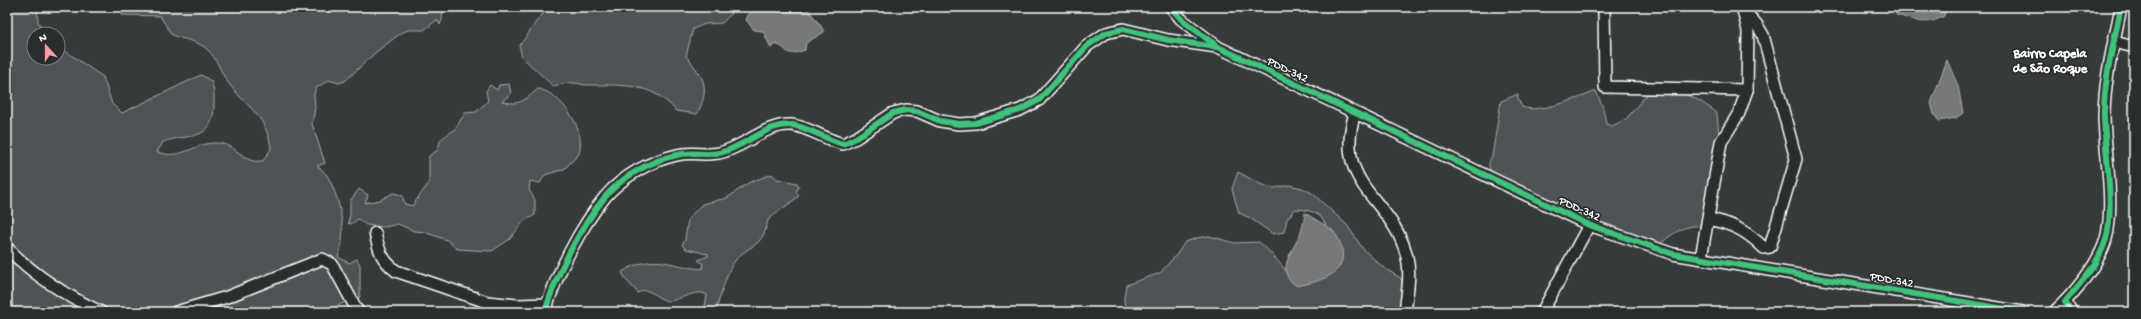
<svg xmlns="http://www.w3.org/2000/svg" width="2141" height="319" font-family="'Gochi Hand',sans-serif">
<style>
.green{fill:#505354;stroke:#a8a9aa}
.water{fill:#767879;stroke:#adaeaf}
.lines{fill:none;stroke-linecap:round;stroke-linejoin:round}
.minor-casing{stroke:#fff;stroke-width:14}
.minor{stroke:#2a2d2e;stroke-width:11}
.cycleway-casing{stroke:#2a2d2e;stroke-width:8}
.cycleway{stroke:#40c37c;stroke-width:6}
.labels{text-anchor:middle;stroke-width:3.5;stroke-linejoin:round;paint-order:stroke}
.street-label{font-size:12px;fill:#fff;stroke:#2a2d2e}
.neighbourhood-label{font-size:13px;font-weight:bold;fill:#fff;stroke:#2a2d2e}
</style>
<rect width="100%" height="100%" fill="#373a3b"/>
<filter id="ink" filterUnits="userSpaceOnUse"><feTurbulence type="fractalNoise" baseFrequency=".025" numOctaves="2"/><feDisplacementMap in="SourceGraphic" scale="8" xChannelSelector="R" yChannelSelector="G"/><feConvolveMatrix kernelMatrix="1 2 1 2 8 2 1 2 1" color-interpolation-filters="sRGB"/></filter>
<g filter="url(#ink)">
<!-- green -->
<g class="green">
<path d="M 7,7 L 37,7 L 38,22 L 46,34 L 34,34 L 34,58 L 58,58 L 58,46 L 103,77 L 112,104 L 122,113 L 201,75 L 211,81 C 215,91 214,98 214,108 C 212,143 187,133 163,142 L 157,152 C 183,161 194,142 217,143 C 230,143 240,155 250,160 C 254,162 259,161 263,161 L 271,149 C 267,114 245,107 227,81 C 220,71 217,59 208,50 C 197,40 184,40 172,35 L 160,16 L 122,15 L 122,9 L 126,7 L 443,7 L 442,20 L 440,25 L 437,20 L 424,30 L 408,30 L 401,33 L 376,52 L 345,81 L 339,83 L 329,80 L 316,88 L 314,94 L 315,108 L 312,124 L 325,163 L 317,166 C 321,169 326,173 328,177 C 340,199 348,234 338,257 L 349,263 L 357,259 L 360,265 L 360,297 L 338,305 L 327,312 L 7,312 Z"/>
<path d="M 543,7 L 733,7 L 730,15 L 722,23 L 705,24 L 693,29 L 686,56 C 704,78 711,87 697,114 L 676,111 C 653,82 620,85 587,85 C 582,85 579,83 574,83 C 568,82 560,85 553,86 L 522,57 L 519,45 C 529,36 533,23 543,14 Z"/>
<path d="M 509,84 L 511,94 L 502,101 C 519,107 526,99 538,89 C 556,91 579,120 580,139 C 581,144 580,149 579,154 L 564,169 L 545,175 L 540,183 L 530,181 L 529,190 L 535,200 L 535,215 L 523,222 L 510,239 L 492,251 L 457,249 L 447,240 L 424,232 L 414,231 L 398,224 L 385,227 L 366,225 L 358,219 L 351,224 L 348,223 L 350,214 L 350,201 L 359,189 L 368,195 L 365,203 L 380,200 L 393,193 L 402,195 L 405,204 L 412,206 L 429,183 L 429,156 L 438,150 L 440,140 L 455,129 L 465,113 L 476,112 L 488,101 L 486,91 L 490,85 L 497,90 L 499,85 Z"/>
<path d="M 1596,91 L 1603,108 L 1606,124 L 1612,126 L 1626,119 L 1648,93 C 1682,91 1689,92 1717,113 L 1720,147 L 1717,186 L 1701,226 C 1685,224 1670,235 1658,246 L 1609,235 L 1594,218 L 1560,208 L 1519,185 L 1496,179 C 1490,170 1486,166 1492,156 L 1501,101 L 1518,94 L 1518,98 L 1522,107 C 1538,114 1580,98 1596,91 Z"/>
<path d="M 1238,172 L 1262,185 L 1275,188 L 1289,185 L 1302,188 L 1312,193 L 1347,225 L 1363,249 L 1384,268 L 1402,279 L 1402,312 L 1125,312 L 1124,298 L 1126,285 L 1160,273 L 1177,254 L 1185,242 L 1197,238 L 1209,236 L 1235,243 L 1259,242 C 1272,252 1280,266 1293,277 L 1331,249 C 1327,223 1325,210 1295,209 L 1287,219 L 1284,232 L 1273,234 L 1250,218 L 1239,213 L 1232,189 Z"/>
<path d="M 772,174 L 777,179 L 797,183 L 799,186 L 796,192 L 799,196 L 768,220 C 762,252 747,242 732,265 C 728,271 717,304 716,312 L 704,312 L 707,295 C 697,288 681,300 669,301 C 658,301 648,284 638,293 L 626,280 L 622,272 C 655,252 669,266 702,269 L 703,264 L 698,260 L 708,256 L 708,254 L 686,249 L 682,245 L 685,240 L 688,219 L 702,204 L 727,198 L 748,183 Z"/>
</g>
<!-- water -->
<g class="water">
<path d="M 755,7 L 806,7 L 821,26 L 824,32 L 806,43 L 805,50 C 782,58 791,49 775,44 L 771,48 L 763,31 L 754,30 L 746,20 L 748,15 Z"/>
<path d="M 1895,7 L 1947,7 L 1944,16 C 1924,27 1916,20 1896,15 Z"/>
<polygon points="1947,60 1958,86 1963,113 1956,118 1939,121 1934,114 1931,103"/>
<path d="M 1305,213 C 1314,219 1324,224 1332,230 C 1337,235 1341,243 1342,250 C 1347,275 1317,282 1297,286 C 1273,272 1294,250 1301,232 C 1303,226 1304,219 1305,213 Z"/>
</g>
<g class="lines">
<defs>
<g id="minor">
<polyline points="1171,7 1181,19 1218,47 1589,225 1673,254 2023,312"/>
<polyline points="1604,7 1605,87 1747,90"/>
<polyline points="2114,42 2134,47"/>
<path d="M 1355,113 C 1332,188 1393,197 1407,257 C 1411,275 1407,294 1405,312"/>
<path d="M 1708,219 C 1731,223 1747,231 1764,248 L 1770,247 L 1796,159 L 1763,35 L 1757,25 L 1743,9"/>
<path d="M 375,233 C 379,251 381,259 396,271 L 487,302 L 517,305 L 547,304"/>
<path d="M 7,248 C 34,275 66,296 101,312"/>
<polyline points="1701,258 1721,142 1739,113 1747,90 1748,31 1743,10"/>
<polyline points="2065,302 2072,312"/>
<polyline points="176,312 227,297 322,259 332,264 358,312"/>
<path d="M 545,312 C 556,274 580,228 605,197 C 623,176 650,161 677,155 C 691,151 706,156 719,153 C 744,148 766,123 792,125 C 808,127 827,140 843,144 L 856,138 L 893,113 L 906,110 L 917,111 L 940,121 L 959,124 L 976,123 L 1020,110 L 1039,100 L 1087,46 L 1106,33 L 1123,29 L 1168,40 L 1217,47"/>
<polyline points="1542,312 1589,225"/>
<path d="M 2054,312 C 2073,295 2099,264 2106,239 C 2115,206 2105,152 2104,118 C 2104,80 2114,43 2121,7"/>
</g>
</defs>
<!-- minor casing -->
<use href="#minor" class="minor-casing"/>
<!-- minor -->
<use href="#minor" class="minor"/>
<defs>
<g id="cycleway">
<polyline points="1171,7 1181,19 1218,47 1589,225 1673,254 2023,312"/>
<path d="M 545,312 C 556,274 580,228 605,197 C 623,176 650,161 677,155 C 691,151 706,156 719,153 C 744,148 766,123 792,125 C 808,127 827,140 843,144 L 856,138 L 893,113 L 906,110 L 917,111 L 940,121 L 959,124 L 976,123 L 1020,110 L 1039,100 L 1087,46 L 1106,33 L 1123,29 L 1168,40 L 1216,47"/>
<path d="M 2072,312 L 2065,302 C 2080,283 2099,264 2106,239 C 2115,209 2105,151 2104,118 C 2103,81 2114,43 2121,7"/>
</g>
</defs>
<!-- cycleway casing -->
<use href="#cycleway" class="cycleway-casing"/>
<!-- cycleway -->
<use href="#cycleway" class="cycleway"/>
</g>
</g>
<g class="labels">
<!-- street labels -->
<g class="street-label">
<text transform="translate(1288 69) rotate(26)" y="4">PDD-342</text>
<text transform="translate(1580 208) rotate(24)" y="4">PDD-342</text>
<text transform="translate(1892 279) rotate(10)" y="4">PDD-342</text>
</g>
<!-- neighbourhood labels -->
<g class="neighbourhood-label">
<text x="2050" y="57">Bairro Capela<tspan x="2050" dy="15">de São Roque</tspan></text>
</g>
</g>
<!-- margin -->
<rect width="2141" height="319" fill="none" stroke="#2a2d2e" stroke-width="24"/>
<rect x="12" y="12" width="2117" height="295" fill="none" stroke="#fff" stroke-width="1.5" filter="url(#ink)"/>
<!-- north arrow -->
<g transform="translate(46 46) rotate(339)"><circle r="19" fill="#2a2d2e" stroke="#7f8182"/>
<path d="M0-3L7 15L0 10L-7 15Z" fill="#ff9aa2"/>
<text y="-6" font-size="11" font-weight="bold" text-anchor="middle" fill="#ffffff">N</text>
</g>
</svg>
